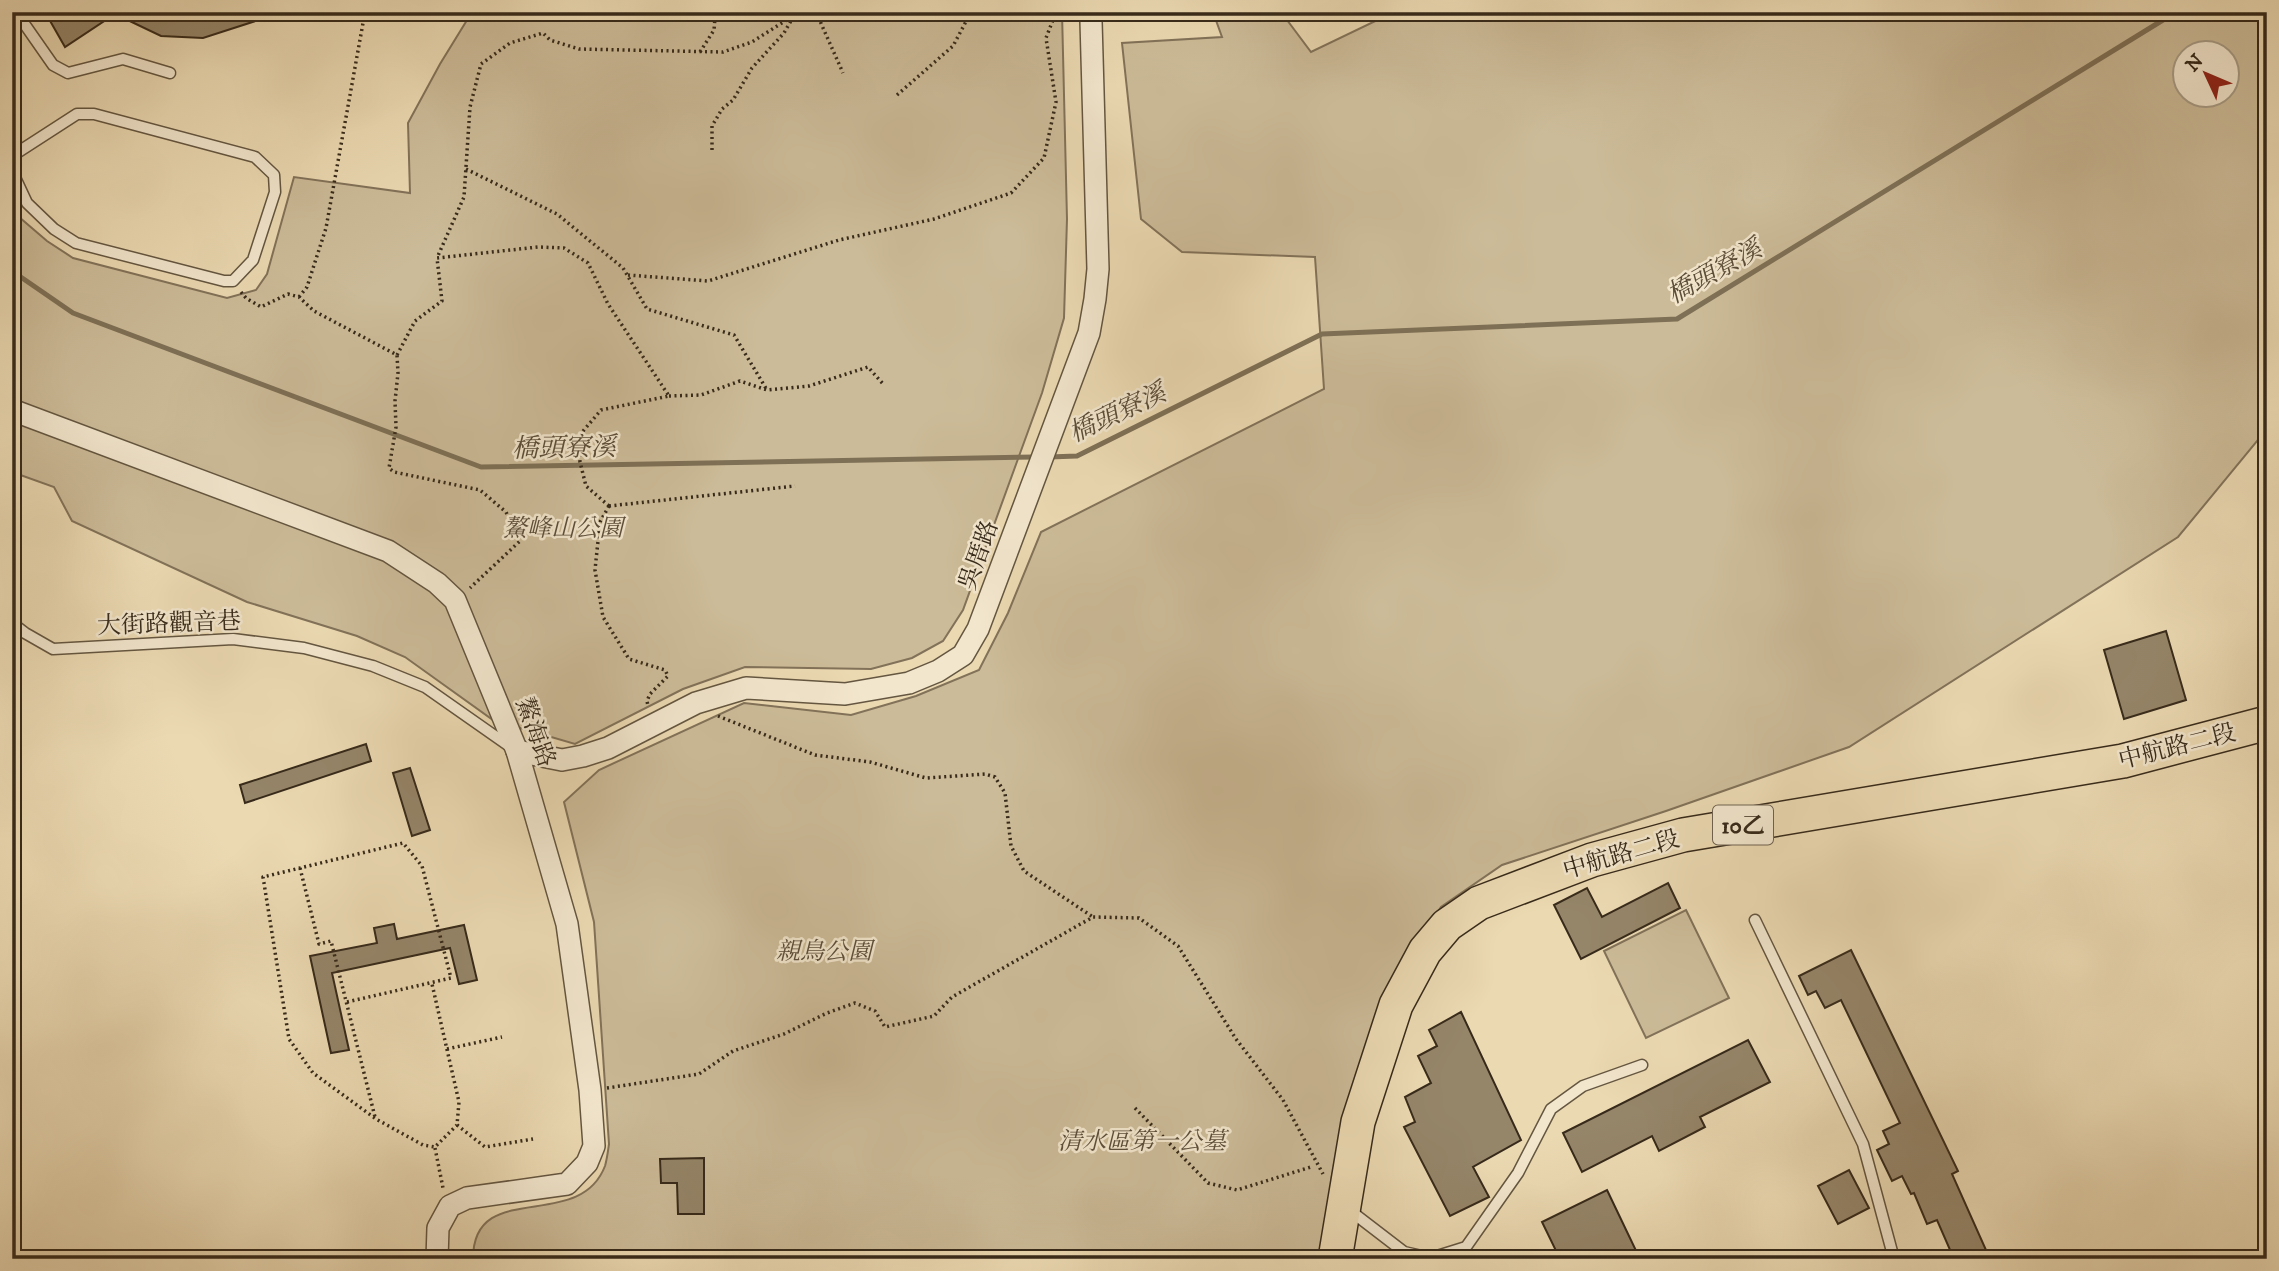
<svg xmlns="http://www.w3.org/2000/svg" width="2279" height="1271" font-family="'IM FELL DW Pica','Noto Serif TC',serif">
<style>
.green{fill:#ccbb98;stroke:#827259;stroke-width:2;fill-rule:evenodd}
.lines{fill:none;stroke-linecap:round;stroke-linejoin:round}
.stream{stroke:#7e7056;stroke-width:5}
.building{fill:#958569;stroke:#372a1a;stroke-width:2}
.lane-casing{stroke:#645640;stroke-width:13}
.street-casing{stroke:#645640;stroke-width:24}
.primary-casing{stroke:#372a1a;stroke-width:36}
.path{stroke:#372a1a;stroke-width:3.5;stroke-dasharray:2 3.5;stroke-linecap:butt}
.lane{stroke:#f2e6cd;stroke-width:10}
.street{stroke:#f2e6cd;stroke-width:21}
.primary{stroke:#ebd9b2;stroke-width:33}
.labels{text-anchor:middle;stroke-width:5;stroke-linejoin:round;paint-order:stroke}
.shield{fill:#f2e6cd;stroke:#6f6250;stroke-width:2}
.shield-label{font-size:23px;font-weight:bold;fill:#372a1a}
.park-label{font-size:24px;font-style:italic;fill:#5c4e3a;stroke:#f2e6cd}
.street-label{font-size:24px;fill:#372a1a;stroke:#f2e6cd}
.water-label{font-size:26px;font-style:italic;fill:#5b4d38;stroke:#f2e6cd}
</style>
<rect width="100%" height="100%" fill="#ebd9b2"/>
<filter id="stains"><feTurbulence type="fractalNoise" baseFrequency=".00286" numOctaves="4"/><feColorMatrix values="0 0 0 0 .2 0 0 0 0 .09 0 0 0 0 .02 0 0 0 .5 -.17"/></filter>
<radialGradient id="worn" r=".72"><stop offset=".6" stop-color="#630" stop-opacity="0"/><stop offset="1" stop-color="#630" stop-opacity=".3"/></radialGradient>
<!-- green -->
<g class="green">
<polygon points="472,12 1062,12 1067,219 1064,318 1042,393 963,610 943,641 912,658 871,669 745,667 683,689 575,744 493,720 405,657 357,636 247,602 72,521 54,487 12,472 12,211 47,241 73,258 227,298 256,290 267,274 294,177 410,193 408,123 440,64"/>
<path d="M 1213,12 L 1281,12 L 1311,52 L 1394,12 L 2267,12 L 2267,429 L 2178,537 L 1849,747 L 1666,811 L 1502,865 L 1441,907 L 1404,964 L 1332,1175 L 1323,1259 L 473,1259 C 473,1177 579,1234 605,1166 C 607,1159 608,1151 609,1144 L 594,922 L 564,802 L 599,770 L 744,703 L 851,715 L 916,696 L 979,670 L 1008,613 L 1041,532 L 1324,389 L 1315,257 L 1182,252 L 1141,219 L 1122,43 L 1222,37 ZM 2184,52 L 2226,52 L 2226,94 L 2184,94 Z"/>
<polygon points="1686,910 1729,998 1646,1038 1604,951"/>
</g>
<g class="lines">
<!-- stream -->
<g class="stream">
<polyline points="12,271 73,313 481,467 1036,457"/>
<polyline points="1049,457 1077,456 1322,334 1677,319 2176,12"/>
</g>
</g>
<!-- building -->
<g class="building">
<polygon points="45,12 273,12 274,15 203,38 161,36 115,14 65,47"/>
<polygon points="2166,631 2186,700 2124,719 2104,650"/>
<polygon points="366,744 371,761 245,803 240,785"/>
<polygon points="410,768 430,830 412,836 393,773"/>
<polygon points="1668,883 1680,908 1581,959 1554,905 1587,888 1602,917"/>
<polygon points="394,924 397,939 464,925 477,980 459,984 450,948 332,973 349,1050 331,1053 310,956 377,943 374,928"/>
<polygon points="1851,950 1958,1171 1952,1174 1990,1259 1954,1259 1937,1220 1927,1224 1914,1193 1911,1194 1902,1176 1892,1181 1877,1150 1889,1144 1883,1131 1900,1123 1841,1000 1825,1008 1816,991 1808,995 1799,976"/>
<polygon points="1461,1012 1521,1140 1473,1167 1489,1197 1450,1216 1404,1127 1415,1122 1405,1097 1431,1083 1418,1056 1437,1046 1429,1030"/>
<polygon points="1748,1040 1770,1082 1700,1117 1705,1127 1659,1151 1652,1136 1582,1172 1563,1133"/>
<polygon points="704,1158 704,1214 678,1214 677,1183 661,1183 660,1159"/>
<polygon points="1849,1170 1869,1208 1838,1224 1818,1186"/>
<polygon points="1607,1190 1640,1259 1560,1259 1542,1222"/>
</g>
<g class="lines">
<defs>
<g id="lane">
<polyline points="16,12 53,65 68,73 123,59 170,73"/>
<polyline points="12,156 77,114 94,114 255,157 274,175 275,192 253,260 233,281 224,281 76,243 54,229 27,203 12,171"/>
<polyline points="12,623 25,633 53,649 233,639 304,648 373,666 425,687 512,748"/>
<polyline points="1755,920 1863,1144 1894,1259"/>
<polyline points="1348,1209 1404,1252 1435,1259"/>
<polyline points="1434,1257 1466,1247 1518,1173 1551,1109 1583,1086 1642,1065"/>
</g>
<g id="street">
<polyline points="12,410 388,551 437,583 455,600 517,751 567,924 590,1090 594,1146 587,1163 567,1184 467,1198 450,1206 438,1228 437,1259"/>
<polyline points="517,751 562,760 583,756 608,748 696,703 746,688 845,694 909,683 938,671 963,655 978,629 1089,333 1095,299 1098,269 1091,21 1093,12"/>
</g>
<polyline id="primary" points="1335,1259 1358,1122 1396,1005 1425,951 1447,925 1479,903 1592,860 1683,835 2123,761 2267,723"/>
</defs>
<!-- lane casing -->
<use href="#lane" class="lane-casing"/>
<!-- street casing -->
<use href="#street" class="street-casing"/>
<!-- primary casing -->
<use href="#primary" class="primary-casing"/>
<!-- path -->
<g class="path">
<polyline points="816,12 843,73"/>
<polyline points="700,52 714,30 715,18"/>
<polyline points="897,95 953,46 971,12"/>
<polyline points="712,150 712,126 722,109 733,100 752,68 784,33 792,19"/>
<polyline points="466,169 557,214 623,268 647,309 734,335 767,390"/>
<polyline points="628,275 708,281 839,240 934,219 1011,193 1044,158 1056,102 1046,38 1056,12"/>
<polyline points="241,292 246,298 261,307 288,294 299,297 314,311 397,355 398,373 395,401 396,427 389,468 394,472 480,490 506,512 520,541 470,588"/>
<polyline points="299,297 307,287 326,228 365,12"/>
<polyline points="397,355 415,321 442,301 437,258"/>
<polyline points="669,396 701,395 740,381 767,390 809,386 868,367 884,385"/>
<polyline points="609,506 586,486 580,462 578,437 601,410 669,396 608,304 588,263 564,248 538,247 437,258 464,197 470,107 481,64 510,43 543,33 550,40 579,49 723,52 752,42 799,12"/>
<polyline points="609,506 600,522 595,570 603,617 629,659 665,670 668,676 650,694 647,701 648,706"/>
<polyline points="609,506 795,486"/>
<polyline points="718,716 815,755 870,762 926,778 985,774 995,777 1005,793 1011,846 1024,871 1093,917"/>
<polyline points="300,868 319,944 331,941 375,1117"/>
<polyline points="347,1002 451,978 422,866 403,843 263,877 289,1039 313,1073 376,1119 423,1145 435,1147 457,1125 459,1102 432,984"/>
<polyline points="447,1049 502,1037"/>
<polyline points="607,1088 699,1074 733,1051 784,1034 827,1013 855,1003 875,1011 885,1027 934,1016 952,997 1093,917 1139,918 1178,946 1236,1039 1283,1100 1323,1174"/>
<polyline points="1135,1108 1208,1183 1237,1190 1311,1167"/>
<polyline points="457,1125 485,1147 533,1139"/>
<polyline points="435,1148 443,1188"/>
</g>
<!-- lane -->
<use href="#lane" class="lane"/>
<!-- street -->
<use href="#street" class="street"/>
<!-- primary -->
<use href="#primary" class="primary"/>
</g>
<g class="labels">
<!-- shield labels -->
<rect class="shield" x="1713" y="805.5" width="60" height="39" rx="5"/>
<g class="shield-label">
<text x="1743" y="833">10乙</text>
</g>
<!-- park labels -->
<g class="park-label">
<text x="563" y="536">鰲峰山公園</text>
<text x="824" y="959">親鳥公園</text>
<text x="1142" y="1149">清水區第一公墓</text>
</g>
<!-- street labels -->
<g class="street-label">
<text transform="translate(978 555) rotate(-70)" y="8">吳厝路</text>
<text transform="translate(169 623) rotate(-2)" y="8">大街路觀音巷</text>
<text transform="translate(536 732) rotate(70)" y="8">鰲海路</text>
<text transform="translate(2177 746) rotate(-14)" y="8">中航路二段</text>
<text transform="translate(1621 854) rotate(-16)" y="8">中航路二段</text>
</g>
<!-- water labels -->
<g class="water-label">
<text transform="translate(1714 271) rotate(-29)" y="9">橋頭寮溪</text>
<text transform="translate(1117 412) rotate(-25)" y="9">橋頭寮溪</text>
<text transform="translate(564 447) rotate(-1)" y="9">橋頭寮溪</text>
</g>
</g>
<!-- margin -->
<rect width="2279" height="1271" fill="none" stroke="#ebd9b2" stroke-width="42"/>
<rect x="14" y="14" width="2251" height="1243" fill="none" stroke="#372a1a" stroke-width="3.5"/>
<rect x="21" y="21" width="2237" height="1229" fill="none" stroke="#372a1a" stroke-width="2"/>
<!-- north arrow -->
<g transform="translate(2206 74) rotate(314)"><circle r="33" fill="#f2e6cd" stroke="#a79b85" stroke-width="2"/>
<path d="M0-5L12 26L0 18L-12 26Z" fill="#8f2418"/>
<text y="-10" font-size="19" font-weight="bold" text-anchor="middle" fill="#372a1a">N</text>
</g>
<rect width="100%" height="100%" filter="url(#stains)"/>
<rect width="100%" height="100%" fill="url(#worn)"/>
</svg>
